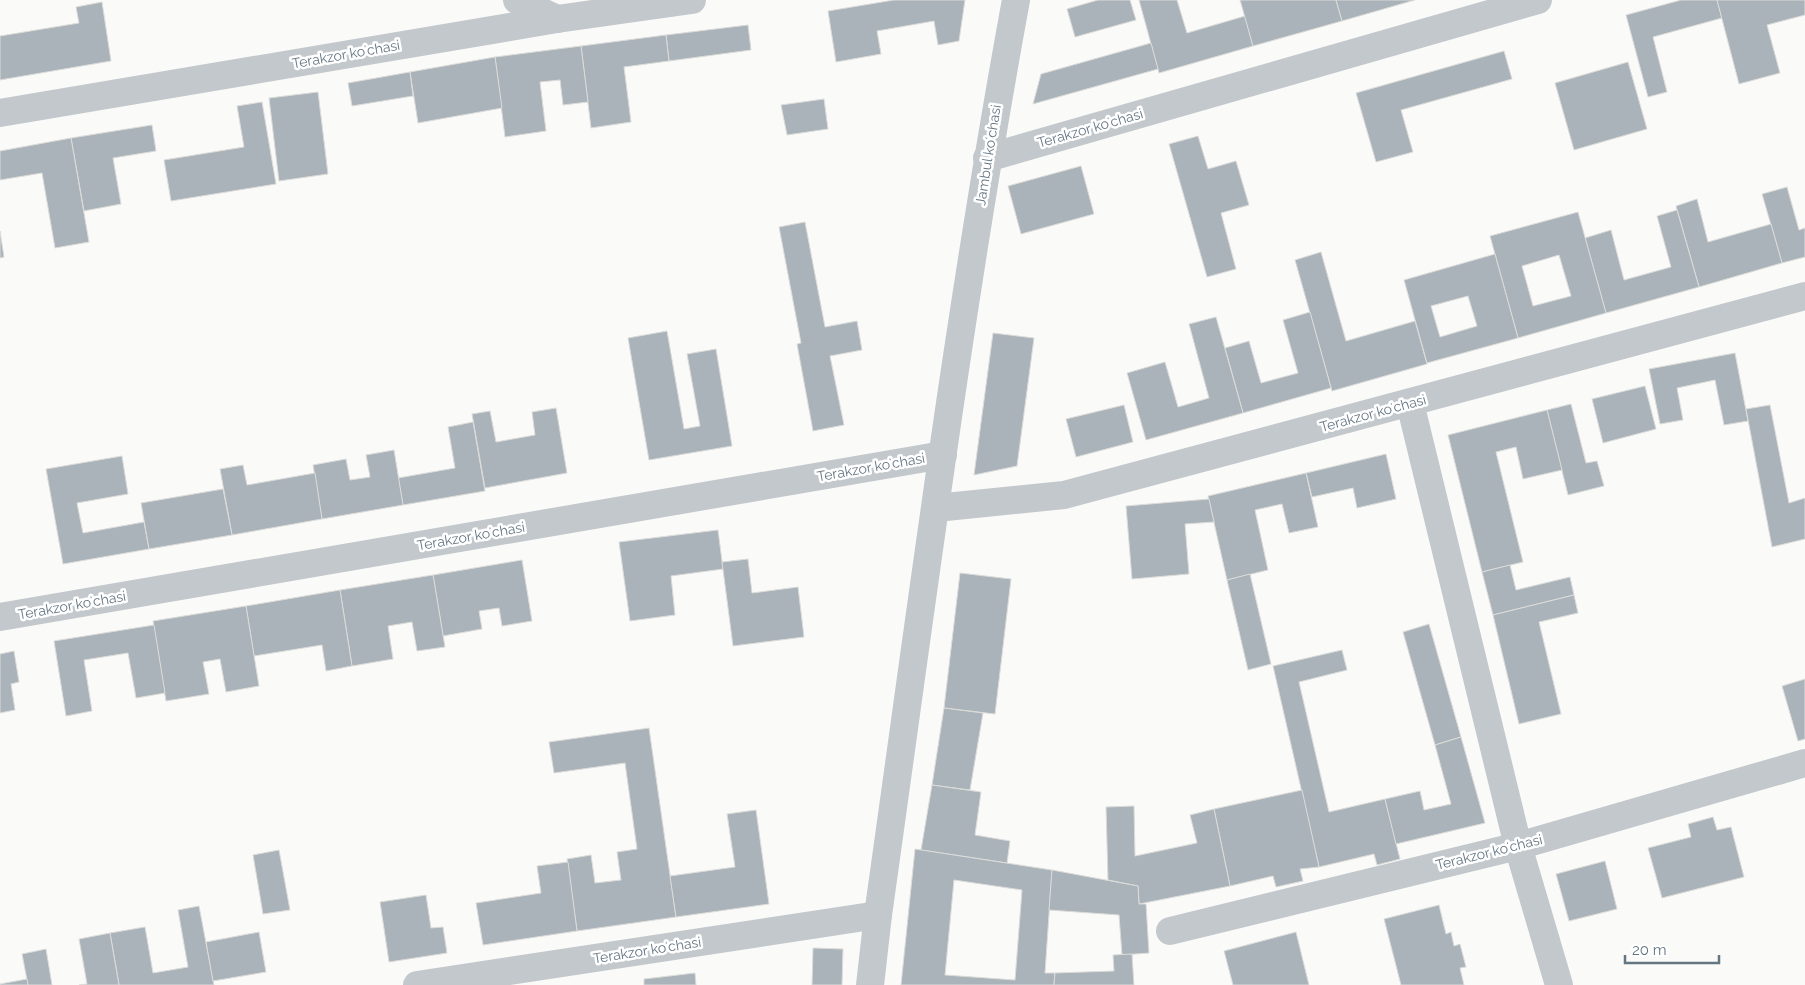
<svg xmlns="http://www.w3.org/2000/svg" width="1805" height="985" font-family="Raleway,sans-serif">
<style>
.building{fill:#aab3b9;stroke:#dcdcda;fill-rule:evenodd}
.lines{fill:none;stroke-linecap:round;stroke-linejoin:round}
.minor{stroke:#c3c8cc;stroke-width:28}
.tertiary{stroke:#c3c8cc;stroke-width:28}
.labels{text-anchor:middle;stroke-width:5;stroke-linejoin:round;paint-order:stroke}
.street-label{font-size:14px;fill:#657683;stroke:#fff}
</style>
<rect width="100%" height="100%" fill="#fafaf8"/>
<!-- building -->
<g class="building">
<polygon points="894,0 965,0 959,41 938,45 934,21 877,31 881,54 836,62 828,11"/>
<polygon points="1098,0 1130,0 1136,20 1075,37 1067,9"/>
<polygon points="1139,0 1177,0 1187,33 1245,16 1253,46 1159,73"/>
<polygon points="1240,0 1336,0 1342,21 1253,46"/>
<polygon points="1336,0 1415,0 1342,21"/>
<polygon points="1681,0 1717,0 1722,18 1653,37 1667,92 1648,97 1626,15"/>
<polygon points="1717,0 1805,0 1805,15 1767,25 1780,73 1739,84"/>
<polygon points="102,2 111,61 0,80 0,36 79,23 76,7"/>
<polygon points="748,25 751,50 669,61 666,35"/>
<polygon points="666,35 669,61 624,67 631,122 591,128 581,46"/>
<polygon points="1151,43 1158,69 1033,104 1041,74"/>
<polygon points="581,46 588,102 563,105 560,80 540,82 546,131 505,137 495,57"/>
<polygon points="1504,51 1512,79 1401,110 1413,152 1376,162 1356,93"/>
<polygon points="495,57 502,108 418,123 410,72"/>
<polygon points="1628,62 1647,129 1574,150 1555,83"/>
<polygon points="410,72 413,96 352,106 348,83"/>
<polygon points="318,92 328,174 279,181 269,98"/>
<polygon points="824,99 828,129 787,135 781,105"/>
<polygon points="262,102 276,184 171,201 164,160 244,147 237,106"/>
<polygon points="152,125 156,151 113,158 121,204 84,211 71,138"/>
<polygon points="1198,136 1208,169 1236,161 1249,205 1221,213 1236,269 1207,277 1169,144"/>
<polygon points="71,138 89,242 55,248 42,173 0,180 0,151"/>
<polygon points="1081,166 1094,214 1021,234 1008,186"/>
<polygon points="1787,187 1799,230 1805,228 1805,257 1782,263 1762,194"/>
<polygon points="1697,199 1708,242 1771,224 1782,263 1699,287 1676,206"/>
<polygon points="1677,210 1699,287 1606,313 1585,238 1611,230 1624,280 1671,267 1657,216"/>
<path d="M 1578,212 L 1606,313 L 1518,338 L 1490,236 ZM 1559,255 L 1571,296 L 1533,306 L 1522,266 Z"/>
<polygon points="805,222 825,327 857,321 862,350 830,356 844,425 813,431 797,344 801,343 779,227"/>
<polygon points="0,231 4,257 0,258"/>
<polygon points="1321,252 1346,341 1415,321 1427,364 1332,391 1295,260"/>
<path d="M 1495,254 L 1518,338 L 1427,363 L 1404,280 ZM 1468,296 L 1477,326 L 1440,337 L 1431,306 Z"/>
<polygon points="1310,312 1331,388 1243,413 1225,348 1249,341 1261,383 1298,373 1283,320"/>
<polygon points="1216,317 1243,413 1146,440 1127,373 1165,362 1178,407 1209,398 1189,324"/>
<polygon points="667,331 684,429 700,426 687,354 716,349 732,446 649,460 628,338"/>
<polygon points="993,333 1034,338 1017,466 974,475"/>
<polygon points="1735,353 1748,421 1724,425 1715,380 1677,388 1683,420 1660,424 1649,369"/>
<polygon points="1645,386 1656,429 1603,443 1592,399"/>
<polygon points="1571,404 1586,463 1597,461 1604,486 1568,495 1547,410"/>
<polygon points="1124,405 1133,442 1076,457 1066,419"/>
<polygon points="1770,405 1789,503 1805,498 1805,539 1772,547 1746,409"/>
<polygon points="556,408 567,473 485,488 472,414 490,411 496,442 535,435 532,412"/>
<polygon points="1547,410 1562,470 1523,479 1516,447 1496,452 1523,562 1482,572 1448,435"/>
<polygon points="473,422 485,491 403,505 398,478 455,468 448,427"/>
<polygon points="394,450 403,505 322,519 313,465 346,459 350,480 370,477 366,455"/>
<polygon points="1386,454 1396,499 1357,508 1353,488 1312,497 1306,473"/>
<polygon points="122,456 128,494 77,503 83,533 144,522 149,549 63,564 46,469"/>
<polygon points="243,465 247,485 315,473 322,519 232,535 220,469"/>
<polygon points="1306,473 1318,527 1289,533 1282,504 1255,510 1268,570 1227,580 1208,496"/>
<polygon points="223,489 232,535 149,549 141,503"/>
<polygon points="1209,499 1214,522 1185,524 1189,574 1132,579 1126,506"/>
<polygon points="718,530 723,569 671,576 675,615 630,621 619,542"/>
<polygon points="748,559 752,593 798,587 804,637 733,646 722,562"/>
<polygon points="522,560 532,621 502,626 499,608 479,611 482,629 443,636 433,575"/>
<polygon points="1510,565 1516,590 1570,577 1574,595 1493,615 1482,572"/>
<polygon points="960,573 1011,579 995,714 944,708"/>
<polygon points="1250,574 1271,664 1248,670 1227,580"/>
<polygon points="433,575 445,647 417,651 412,622 388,626 393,659 352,666 340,590"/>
<polygon points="340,590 352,666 326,671 322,645 254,656 246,606"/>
<polygon points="1574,595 1578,613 1539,622 1561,714 1519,724 1493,615"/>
<polygon points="246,606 259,686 226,692 220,659 203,662 209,694 166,701 153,621"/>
<polygon points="1429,624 1461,737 1435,745 1403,632"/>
<polygon points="154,625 165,693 136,698 128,653 84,660 92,711 66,716 54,641"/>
<polygon points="1342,650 1347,670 1299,682 1329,812 1385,799 1400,859 1377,865 1374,854 1319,867 1273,666"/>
<polygon points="14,651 19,682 11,684 15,710 0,713 0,654"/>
<polygon points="1805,679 1805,739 1798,741 1782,686"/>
<polygon points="944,708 983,713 970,790 932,785"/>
<polygon points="649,728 676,917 577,931 567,859 591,855 595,883 621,880 617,852 637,849 625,763 554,773 549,742"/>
<polygon points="1461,737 1485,823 1396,844 1385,799 1420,791 1424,810 1451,804 1435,745"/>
<polygon points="932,785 981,792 975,835 1010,841 1007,863 921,850"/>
<polygon points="1302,790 1319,867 1300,869 1303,881 1276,887 1273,876 1230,886 1214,809"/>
<polygon points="1134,806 1135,856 1197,843 1190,815 1214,809 1230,886 1139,904 1138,886 1108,880 1106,807"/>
<polygon points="756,810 769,904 676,917 670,876 735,867 727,814"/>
<polygon points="1713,817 1717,830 1731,827 1744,877 1662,898 1648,848 1691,837 1688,824"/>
<path d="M 915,849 L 1052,870 L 1045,973 L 1055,973 L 1054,985 L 901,985 ZM 954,880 L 1022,890 L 1015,980 L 945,975 Z"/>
<polygon points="279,850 290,910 263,914 253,855"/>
<polygon points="1605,861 1617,909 1569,921 1556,874"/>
<polygon points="568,862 577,931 483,945 476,903 541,893 537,866"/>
<polygon points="1052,870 1138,886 1139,904 1146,904 1149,953 1122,955 1119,915 1049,910"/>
<polygon points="426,895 431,928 443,927 447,953 389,962 380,902"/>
<polygon points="1439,905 1446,934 1451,932 1454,946 1460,944 1466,967 1460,968 1464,985 1401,985 1384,919"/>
<polygon points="199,906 214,985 119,985 110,933 145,927 153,973 188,967 178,910"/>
<polygon points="259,932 266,972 213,981 206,942"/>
<polygon points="1296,932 1309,985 1233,985 1224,951"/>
<polygon points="110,933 119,985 79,985 87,984 79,939"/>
<polygon points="813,948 843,949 842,985 812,985"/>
<polygon points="46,949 52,985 28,985 22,954"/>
<polygon points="1132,954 1134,985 1054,985 1055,973 1114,971 1113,955"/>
<polygon points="695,973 696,985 644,985 644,979"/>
<polygon points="27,979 28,985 0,985 0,984"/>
</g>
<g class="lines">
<!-- minor -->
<g class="minor">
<polyline points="517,0 557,19"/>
<polyline points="0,113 557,19 692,0"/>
<polyline points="987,158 1538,0"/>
<polyline points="1410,403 1518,846 1559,985"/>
<polyline points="936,508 1064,495 1805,296"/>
<polyline points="0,617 943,455"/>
<polyline points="1170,931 1518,846 1805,763"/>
<polyline points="417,985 878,915"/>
</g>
<!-- tertiary -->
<path class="tertiary" d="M 870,985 L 878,915 C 921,610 960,304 1016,0"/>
</g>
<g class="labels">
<!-- street labels -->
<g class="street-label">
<text transform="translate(346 54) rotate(-10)" y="5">Terakzor koʻchasi</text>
<text transform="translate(1090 128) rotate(-16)" y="5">Terakzor koʻchasi</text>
<text transform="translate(988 155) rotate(-81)" y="5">Jambul koʻchasi</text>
<text transform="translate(1373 413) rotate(-15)" y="5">Terakzor koʻchasi</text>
<text transform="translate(871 467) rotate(-10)" y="5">Terakzor koʻchasi</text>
<text transform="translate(471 536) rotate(-10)" y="5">Terakzor koʻchasi</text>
<text transform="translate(72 605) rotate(-10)" y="5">Terakzor koʻchasi</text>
<text transform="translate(1489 852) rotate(-14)" y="5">Terakzor koʻchasi</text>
<text transform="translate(647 950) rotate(-9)" y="5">Terakzor koʻchasi</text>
</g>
</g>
<!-- scale -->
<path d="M1625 955v8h94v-8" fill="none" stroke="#657683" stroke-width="2.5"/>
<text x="1632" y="955" font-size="15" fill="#657683" stroke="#ffffff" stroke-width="4" paint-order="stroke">20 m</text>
</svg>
